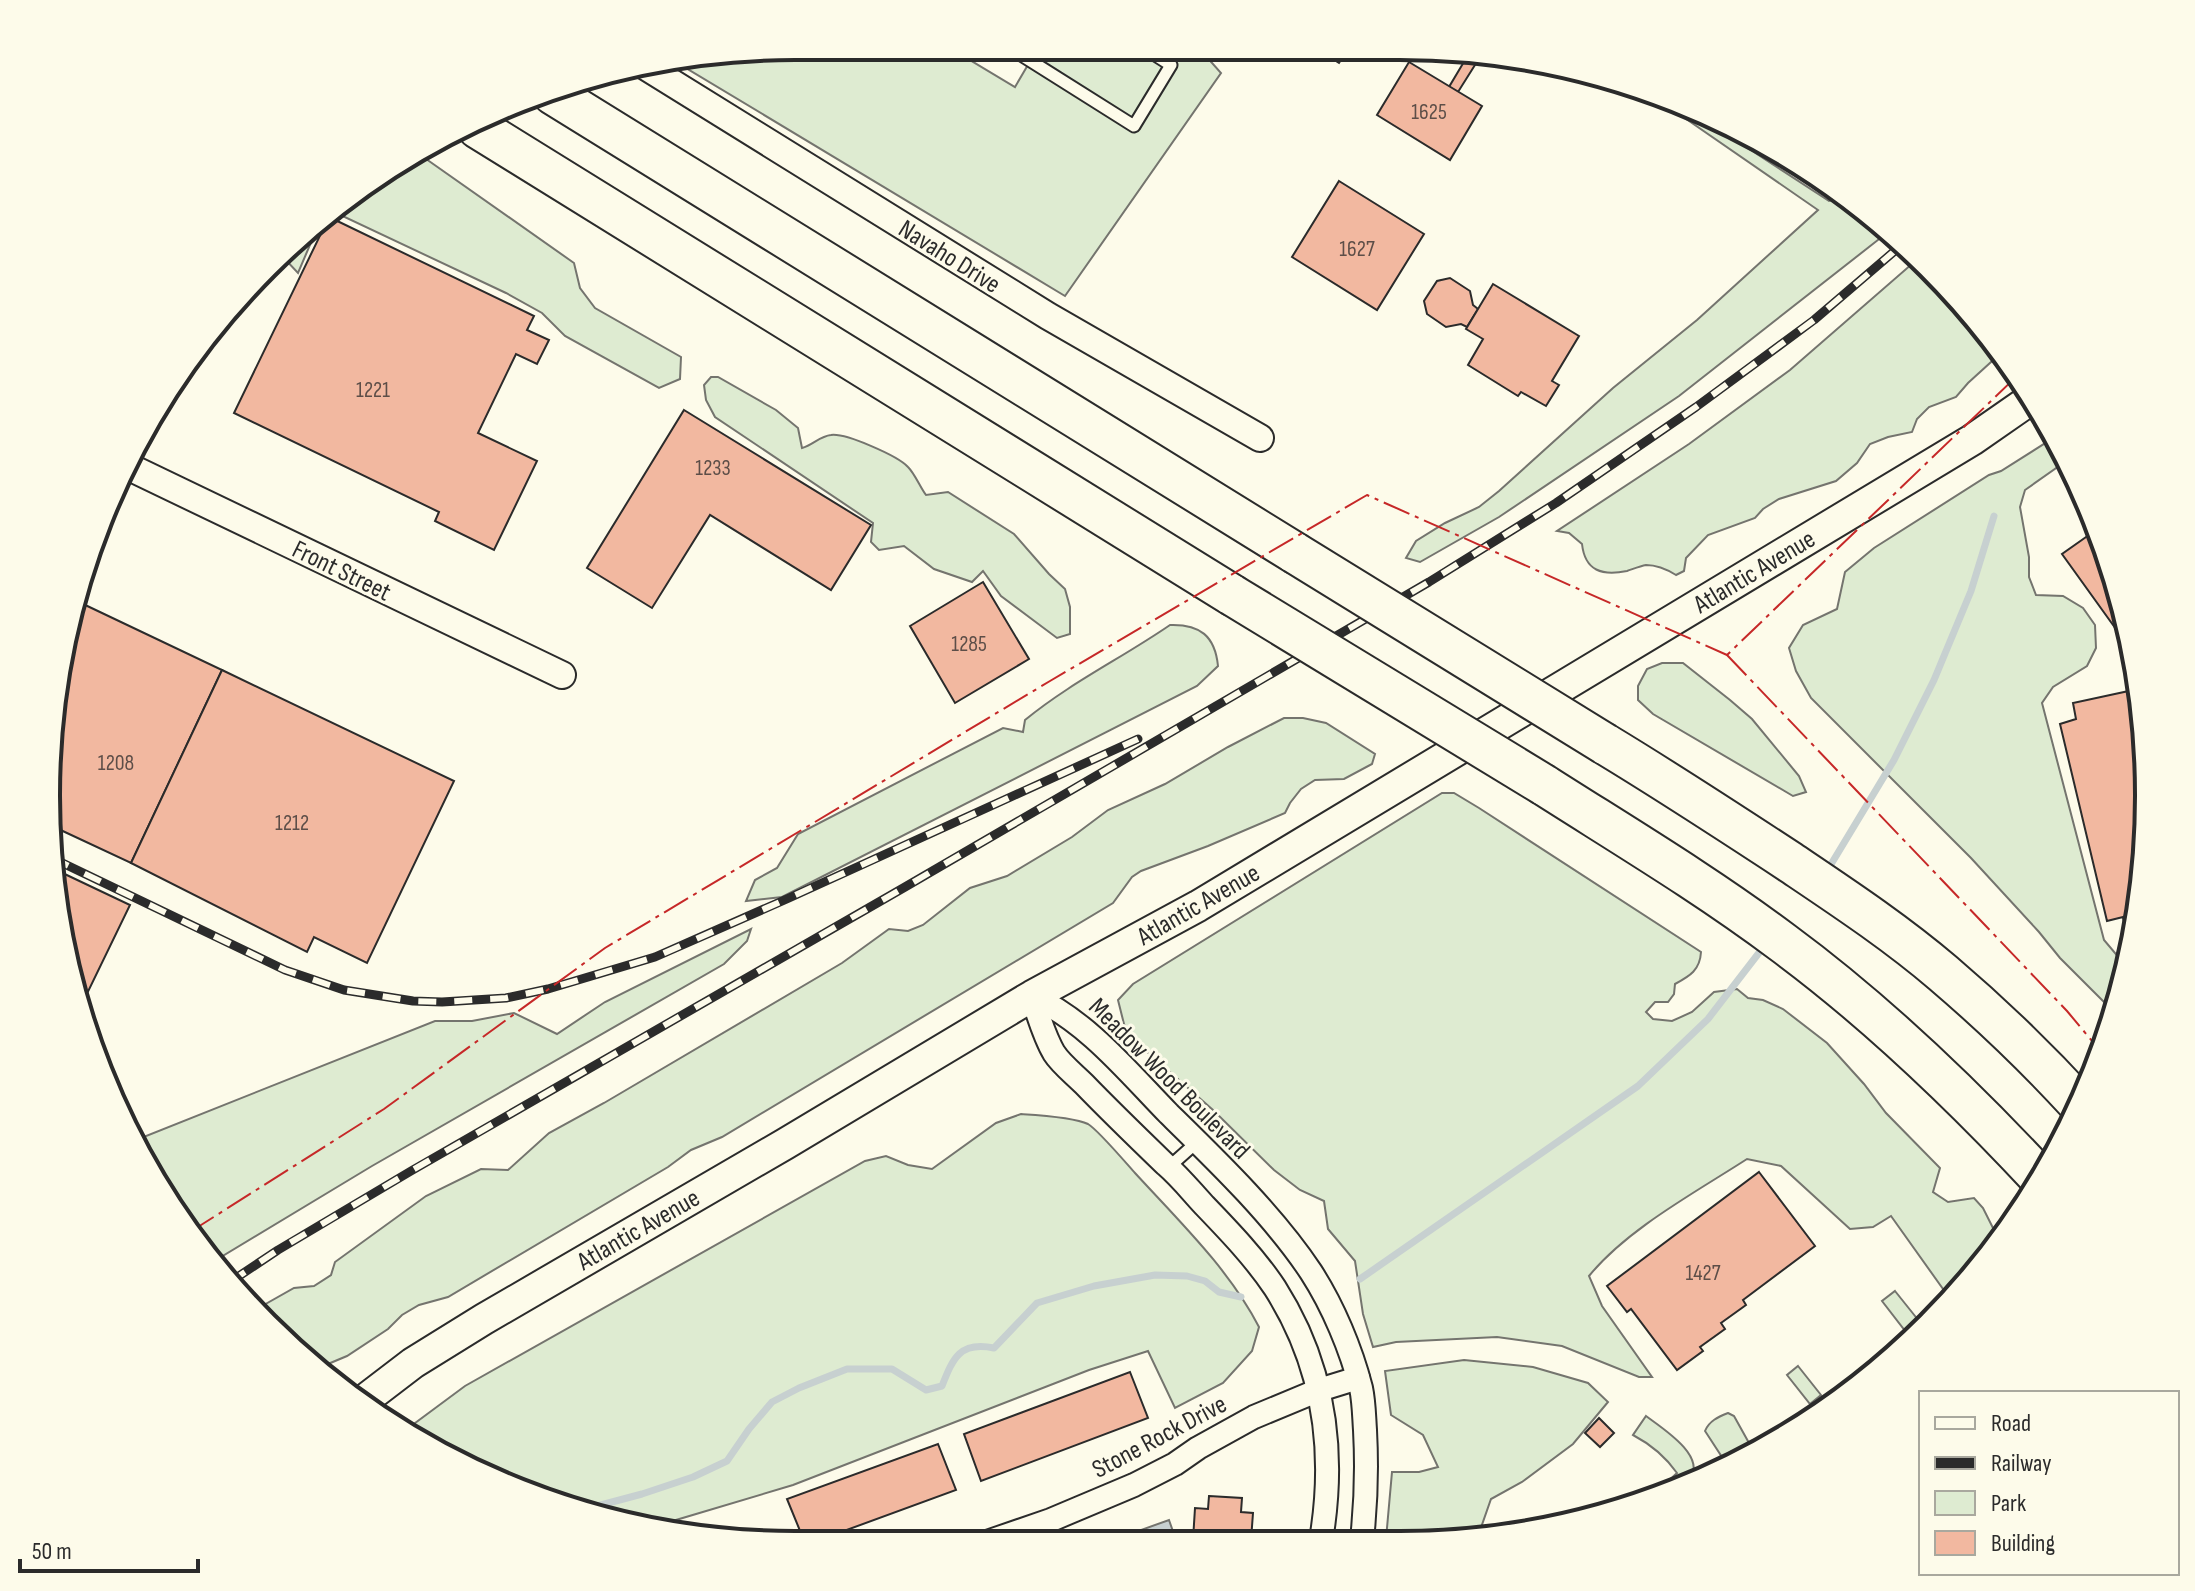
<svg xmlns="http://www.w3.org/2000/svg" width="2195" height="1591" font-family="'Sofia Sans Condensed',sans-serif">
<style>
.green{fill:#deebd1;stroke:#74746e;stroke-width:2}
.water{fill:#c7d0d0;stroke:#74746e;stroke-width:2}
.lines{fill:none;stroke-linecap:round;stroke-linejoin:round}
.stream{stroke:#c7d0d0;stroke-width:7}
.building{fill:#f2b8a0;stroke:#2b2b2b;stroke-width:2}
.service-casing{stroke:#2b2b2b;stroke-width:15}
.minor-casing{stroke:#2b2b2b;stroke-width:26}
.tertiary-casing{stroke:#2b2b2b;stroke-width:30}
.secondary-casing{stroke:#2b2b2b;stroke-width:34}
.motorway-casing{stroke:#2b2b2b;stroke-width:44}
.service{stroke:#fdfbea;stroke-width:11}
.minor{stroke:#fdfbea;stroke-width:22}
.tertiary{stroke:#fdfbea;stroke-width:26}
.secondary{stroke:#fdfbea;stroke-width:30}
.motorway{stroke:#fdfbea;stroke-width:40}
.rail-casing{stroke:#2b2b2b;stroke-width:9}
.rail{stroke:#fdfbea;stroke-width:6;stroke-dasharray:18;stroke-linecap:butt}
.motorway-bridge-casing{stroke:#2b2b2b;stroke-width:44;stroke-linecap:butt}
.motorway-bridge{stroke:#fdfbea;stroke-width:40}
.power{stroke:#c62828;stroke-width:2;stroke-dasharray:28 6 4 6;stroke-linecap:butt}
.labels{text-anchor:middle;stroke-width:6;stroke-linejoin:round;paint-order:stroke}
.number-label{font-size:22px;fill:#5d4e48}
.street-label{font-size:26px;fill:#2b2b2b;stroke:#fdfbea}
.rim{fill:none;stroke:#2b2b2b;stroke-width:4}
</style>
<rect width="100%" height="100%" fill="#fdfbea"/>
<!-- green -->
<g class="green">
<polygon points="796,46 964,46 960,54 1015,87 1039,46 1205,46 1205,55 1221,73 1065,296 676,62"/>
<polygon points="1663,103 1714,126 1829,201 1843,197 1883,236 1679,396 1499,517 1420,562 1406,558 1416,541 1445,523 1479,507 1499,491 1613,388 1697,320 1818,210"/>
<polygon points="419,154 574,263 580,288 595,308 681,357 680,379 659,388 565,336 542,313 506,293 334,212 379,172"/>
<polygon points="318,226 298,273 283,257"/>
<path d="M 1913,263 L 1994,339 L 2002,352 L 1968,383 L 1956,397 L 1929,407 L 1917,419 L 1912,432 L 1888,437 L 1870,444 L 1857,463 L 1836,481 L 1779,499 L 1763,509 L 1755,518 L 1708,535 L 1686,558 L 1684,571 L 1676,575 C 1668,570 1656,565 1646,565 C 1640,566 1633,569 1627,571 C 1602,576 1585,571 1582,544 L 1569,533 L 1557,531 L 1689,444 L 1790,370 Z"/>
<path d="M 711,377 L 718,377 L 776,410 L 798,428 L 802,448 C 813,445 820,436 831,435 C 846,433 898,456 908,467 C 915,474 920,487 926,495 L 948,492 L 1014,534 L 1049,574 L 1065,589 L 1070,607 L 1070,634 L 1057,638 L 1001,596 L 983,571 L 972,582 L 934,569 L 904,546 L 879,550 L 871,542 L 873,523 L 715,417 L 706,400 L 704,385 Z"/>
<polygon points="2055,437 2069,459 2025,490 2020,507 2029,557 2029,577 2036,595 2063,596 2083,608 2095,625 2096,648 2087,666 2053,687 2042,703 2104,940 2126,966 2115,1013 2060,958 2039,932 1971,858 1811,698 1796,671 1789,648 1803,625 1837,609 1845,572 1874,548 1989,475 2001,471"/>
<path d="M 1170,625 C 1200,624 1215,636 1218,666 L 1197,686 L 782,897 L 746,901 L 755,880 L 777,868 L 798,834 L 1003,728 L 1023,732 L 1025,720 C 1070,683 1122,658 1170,625 Z"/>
<polygon points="1662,663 1683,663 1730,700 1752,719 1799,776 1806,792 1793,796 1653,714 1638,700 1638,686 1647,669"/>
<polygon points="1284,718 1303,718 1326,723 1375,754 1372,764 1344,779 1315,780 1301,789 1290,803 1285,813 1208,846 1141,871 1132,877 1113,903 722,1137 691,1150 668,1167 448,1297 419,1305 402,1315 388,1329 347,1356 316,1369 302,1359 255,1310 294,1288 314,1286 331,1275 335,1262 426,1196 481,1169 508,1170 549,1133 604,1103 842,963 889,929 908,931 923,925 970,888 1007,876 1072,837 1108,810 1165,784 1228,747"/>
<path d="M 1442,793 L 1454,793 L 1479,808 L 1701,952 C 1700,970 1690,976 1675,984 L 1674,994 L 1668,1002 L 1655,1002 L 1646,1012 L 1653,1019 L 1672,1021 L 1692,1012 L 1714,992 L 1737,989 L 1748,998 L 1763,1000 L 1783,1009 L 1827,1043 L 1864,1084 L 1886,1113 L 1940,1168 L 1933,1192 L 1948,1202 L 1974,1198 L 1983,1208 L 1999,1240 L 1963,1289 L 1948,1304 L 1948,1296 L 1891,1216 L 1873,1227 L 1850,1229 L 1781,1166 L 1747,1159 C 1696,1192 1627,1229 1589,1276 L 1602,1306 L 1652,1377 L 1639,1377 L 1562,1346 L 1497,1337 L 1396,1342 L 1373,1347 L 1363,1314 L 1355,1261 L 1328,1229 L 1324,1201 L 1300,1190 L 1274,1170 L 1213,1110 L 1137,1043 L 1124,1024 L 1118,1000 L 1133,984 Z"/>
<polygon points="751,929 747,941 724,964 372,1166 211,1263 201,1252 136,1140 435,1021 472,1021 514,1013 557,1034 605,1002"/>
<path d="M 1021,1114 C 1037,1115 1074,1117 1088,1124 C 1098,1130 1126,1163 1135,1173 C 1179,1221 1229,1269 1259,1327 L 1252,1351 L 1223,1383 L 1175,1408 L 1148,1351 L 1089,1370 L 793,1485 L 666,1523 L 660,1529 L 601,1519 L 421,1445 L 403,1432 L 465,1386 L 865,1161 L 886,1156 L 908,1165 L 932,1169 L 996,1123 Z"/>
<polygon points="1895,1291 1919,1321 1906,1332 1882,1301"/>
<polygon points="1464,1360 1533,1367 1588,1383 1608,1402 1573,1444 1522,1482 1491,1499 1477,1539 1386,1539 1392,1472 1419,1472 1438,1467 1423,1435 1391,1415 1385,1371"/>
<polygon points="1798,1366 1821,1395 1810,1404 1787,1375"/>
<path d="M 1728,1413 L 1734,1416 L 1749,1443 L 1748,1449 L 1729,1458 L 1722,1457 L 1705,1431 C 1709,1421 1718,1417 1728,1413 Z"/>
<path d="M 1646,1416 C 1662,1428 1707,1456 1690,1479 C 1685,1486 1676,1491 1668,1493 L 1664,1488 L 1665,1484 L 1677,1473 C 1665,1456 1652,1445 1633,1435 Z"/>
</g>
<!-- water -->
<polygon class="water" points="1169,1520 1176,1540 1129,1541 1127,1535"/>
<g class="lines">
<!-- stream -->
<g class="stream">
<polyline points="1827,871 1894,760 1934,680 1971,591 1994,516"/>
<polyline points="1360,1279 1638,1086 1708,1019 1765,945"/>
<path d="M 572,1507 L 597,1506 L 642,1494 L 693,1477 L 727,1461 L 749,1429 L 772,1402 L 799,1388 L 847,1369 L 892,1369 L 926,1390 L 942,1386 C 953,1358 960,1341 994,1348 L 1037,1303 L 1094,1286 L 1155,1275 L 1187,1276 L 1205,1281 L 1219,1292 L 1241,1297"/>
</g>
</g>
<!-- building -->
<g class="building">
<polygon points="1312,46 1350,46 1339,63"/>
<polygon points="1468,55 1480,57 1458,92 1449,87"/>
<polygon points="1409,62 1482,106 1450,160 1377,115"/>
<polygon points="1339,181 1424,234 1377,310 1292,257"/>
<polygon points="329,217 534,316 527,330 549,340 537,364 516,354 478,433 537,461 494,550 435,521 439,512 234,413"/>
<polygon points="1450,278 1470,291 1473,305 1478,309 1467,327 1461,324 1446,327 1427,314 1424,301 1437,281"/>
<polygon points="1493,284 1579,336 1552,381 1559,385 1546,406 1521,392 1518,396 1468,365 1483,339 1466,329"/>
<polygon points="684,410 871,525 831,590 710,515 652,608 587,568"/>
<polygon points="2096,530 2123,601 2131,650 2062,554"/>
<polygon points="983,582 1029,659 955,703 910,626"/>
<polygon points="81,603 222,670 131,863 52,826 52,697"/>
<polygon points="222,670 454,781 367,963 314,937 307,952 131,863"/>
<polygon points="2138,689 2147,746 2143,893 2134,931 2126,933 2123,917 2107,921 2060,724 2076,719 2073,703"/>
<polygon points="52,868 130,905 82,1004 52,893"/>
<polygon points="1759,1172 1815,1246 1743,1300 1746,1305 1721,1323 1725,1329 1700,1347 1703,1351 1677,1370 1631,1309 1627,1312 1607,1286"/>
<polygon points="1130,1372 1148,1418 981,1481 964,1434"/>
<polygon points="1599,1418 1614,1433 1600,1447 1585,1433"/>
<polygon points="938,1444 956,1490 811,1543 805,1543 787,1499"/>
<polygon points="1209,1496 1242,1498 1241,1512 1253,1513 1251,1540 1193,1540 1195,1508 1208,1509"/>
</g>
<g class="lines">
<defs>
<g id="service">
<polyline points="1007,46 1134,126 1171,65 1141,46"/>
<polyline points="1169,1167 1197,1142"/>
</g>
<g id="minor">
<path d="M 1032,996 C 1088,1022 1127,1071 1169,1114 C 1217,1161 1274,1216 1311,1272 C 1333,1306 1351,1349 1361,1388 C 1364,1402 1364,1416 1365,1430 C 1367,1467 1366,1503 1362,1539"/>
<path d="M 1032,996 C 1038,1015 1044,1036 1054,1053 C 1061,1064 1074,1074 1084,1084 C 1111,1112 1138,1138 1166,1165 C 1180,1177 1191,1191 1204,1205 C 1229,1231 1255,1258 1275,1288 C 1324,1365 1336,1451 1321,1540"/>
<polyline points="987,1542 1051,1520 1134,1485 1175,1464 1198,1448 1254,1417 1319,1390 1358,1378"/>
</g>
<g id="tertiary">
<polyline points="645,66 1048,316 1260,438"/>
<polyline points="123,464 562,675"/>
</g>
<polyline id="secondary" points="362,1402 413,1363 484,1319 785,1144 1032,996 1198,906 1972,440 2031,399"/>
<g id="motorway">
<polyline points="553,94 1295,553"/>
<polyline points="478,128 1232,595"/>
<path d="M 1605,744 C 1668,782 1729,822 1790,862 C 1842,897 1895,932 1943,973 C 1991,1014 2036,1057 2079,1104"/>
<path d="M 1544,785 C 1624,836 1706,885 1782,942 C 1877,1012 1962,1094 2042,1180"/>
</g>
</defs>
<!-- service casing -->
<use href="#service" class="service-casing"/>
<!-- minor casing -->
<use href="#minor" class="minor-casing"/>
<!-- tertiary casing -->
<use href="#tertiary" class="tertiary-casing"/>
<!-- secondary casing -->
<use href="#secondary" class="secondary-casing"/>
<!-- motorway casing -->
<use href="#motorway" class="motorway-casing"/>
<!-- service -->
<use href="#service" class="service"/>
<!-- minor -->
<use href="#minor" class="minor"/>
<!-- tertiary -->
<use href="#tertiary" class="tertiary"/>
<!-- secondary -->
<use href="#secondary" class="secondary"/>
<!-- motorway -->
<use href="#motorway" class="motorway"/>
<defs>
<g id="rail">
<polyline points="52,858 285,970 344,990 413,1001 442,1002 506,998 548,989 655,957 789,898 1138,739"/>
<polyline points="230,1282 278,1250 411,1171 905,887 1429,582 1556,503 1696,407 1814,320 1897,249"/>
</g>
</defs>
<!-- rail casing -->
<use href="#rail" class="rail-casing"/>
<!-- rail -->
<use href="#rail" class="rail"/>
<defs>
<g id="motorway-bridge">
<polyline points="1295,553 1605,744"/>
<polyline points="1232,595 1544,785"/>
</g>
</defs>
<!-- motorway-bridge casing -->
<use href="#motorway-bridge" class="motorway-bridge-casing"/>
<!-- motorway-bridge -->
<use href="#motorway-bridge" class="motorway-bridge"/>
<!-- power -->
<g class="power">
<polyline points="1727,655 2067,1011 2102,1053"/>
<polyline points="190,1232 384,1109 605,948 1050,681 1367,495 1727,655 2017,376"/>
</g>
</g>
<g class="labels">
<!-- number labels -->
<g class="number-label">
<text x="1429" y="119">1625</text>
<text x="1357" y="256">1627</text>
<text x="373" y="397">1221</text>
<text x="713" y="475">1233</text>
<text x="969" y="651">1285</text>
<text x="116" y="770">1208</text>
<text x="292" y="830">1212</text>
<text x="1703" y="1280">1427</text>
</g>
<!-- street labels -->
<g class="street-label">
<text transform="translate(950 256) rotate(32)" y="9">Navaho Drive</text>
<text transform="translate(342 570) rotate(26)" y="9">Front Street</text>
<text transform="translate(1754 571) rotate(-31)" y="9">Atlantic Avenue</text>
<text transform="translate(1198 904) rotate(-30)" y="9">Atlantic Avenue</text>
<text transform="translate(1170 1078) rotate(45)" y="9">Meadow Wood Boulevard</text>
<text transform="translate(638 1229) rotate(-30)" y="9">Atlantic Avenue</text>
<text transform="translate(1159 1436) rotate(-28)" y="9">Stone Rock Drive</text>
</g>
</g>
<!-- crop -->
<path d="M0 0H2195V1591H0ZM795 60H1400A735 735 0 0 1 2135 795V796A735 735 0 0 1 1400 1531H795A735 735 0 0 1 60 796V795A735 735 0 0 1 795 60Z" fill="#fdfbea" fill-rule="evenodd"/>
<path class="rim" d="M795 60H1400A735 735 0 0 1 2135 795V796A735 735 0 0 1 1400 1531H795A735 735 0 0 1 60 796V795A735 735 0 0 1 795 60Z"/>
<!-- legend -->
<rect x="1919" y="1391" width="260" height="184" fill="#fdfbea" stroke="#a9a89e" stroke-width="2"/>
<rect x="1935" y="1417" width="40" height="12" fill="#fdfbea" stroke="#a9a89e" stroke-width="2"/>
<text x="1991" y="1431" font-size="24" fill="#2b2b2b">Road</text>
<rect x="1935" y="1457" width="40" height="12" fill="#2b2b2b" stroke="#a9a89e" stroke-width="2"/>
<text x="1991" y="1471" font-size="24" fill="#2b2b2b">Railway</text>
<rect x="1935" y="1491" width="40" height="24" fill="#deebd1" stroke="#a9a89e" stroke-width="2"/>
<text x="1991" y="1511" font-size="24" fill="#2b2b2b">Park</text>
<rect x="1935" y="1531" width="40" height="24" fill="#f2b8a0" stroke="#a9a89e" stroke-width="2"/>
<text x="1991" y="1551" font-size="24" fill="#2b2b2b">Building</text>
<!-- scale -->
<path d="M20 1559v12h178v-12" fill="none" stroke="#2b2b2b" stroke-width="4"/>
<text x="32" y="1559" font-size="24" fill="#2b2b2b" stroke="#fdfbea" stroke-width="6" paint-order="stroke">50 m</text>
</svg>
